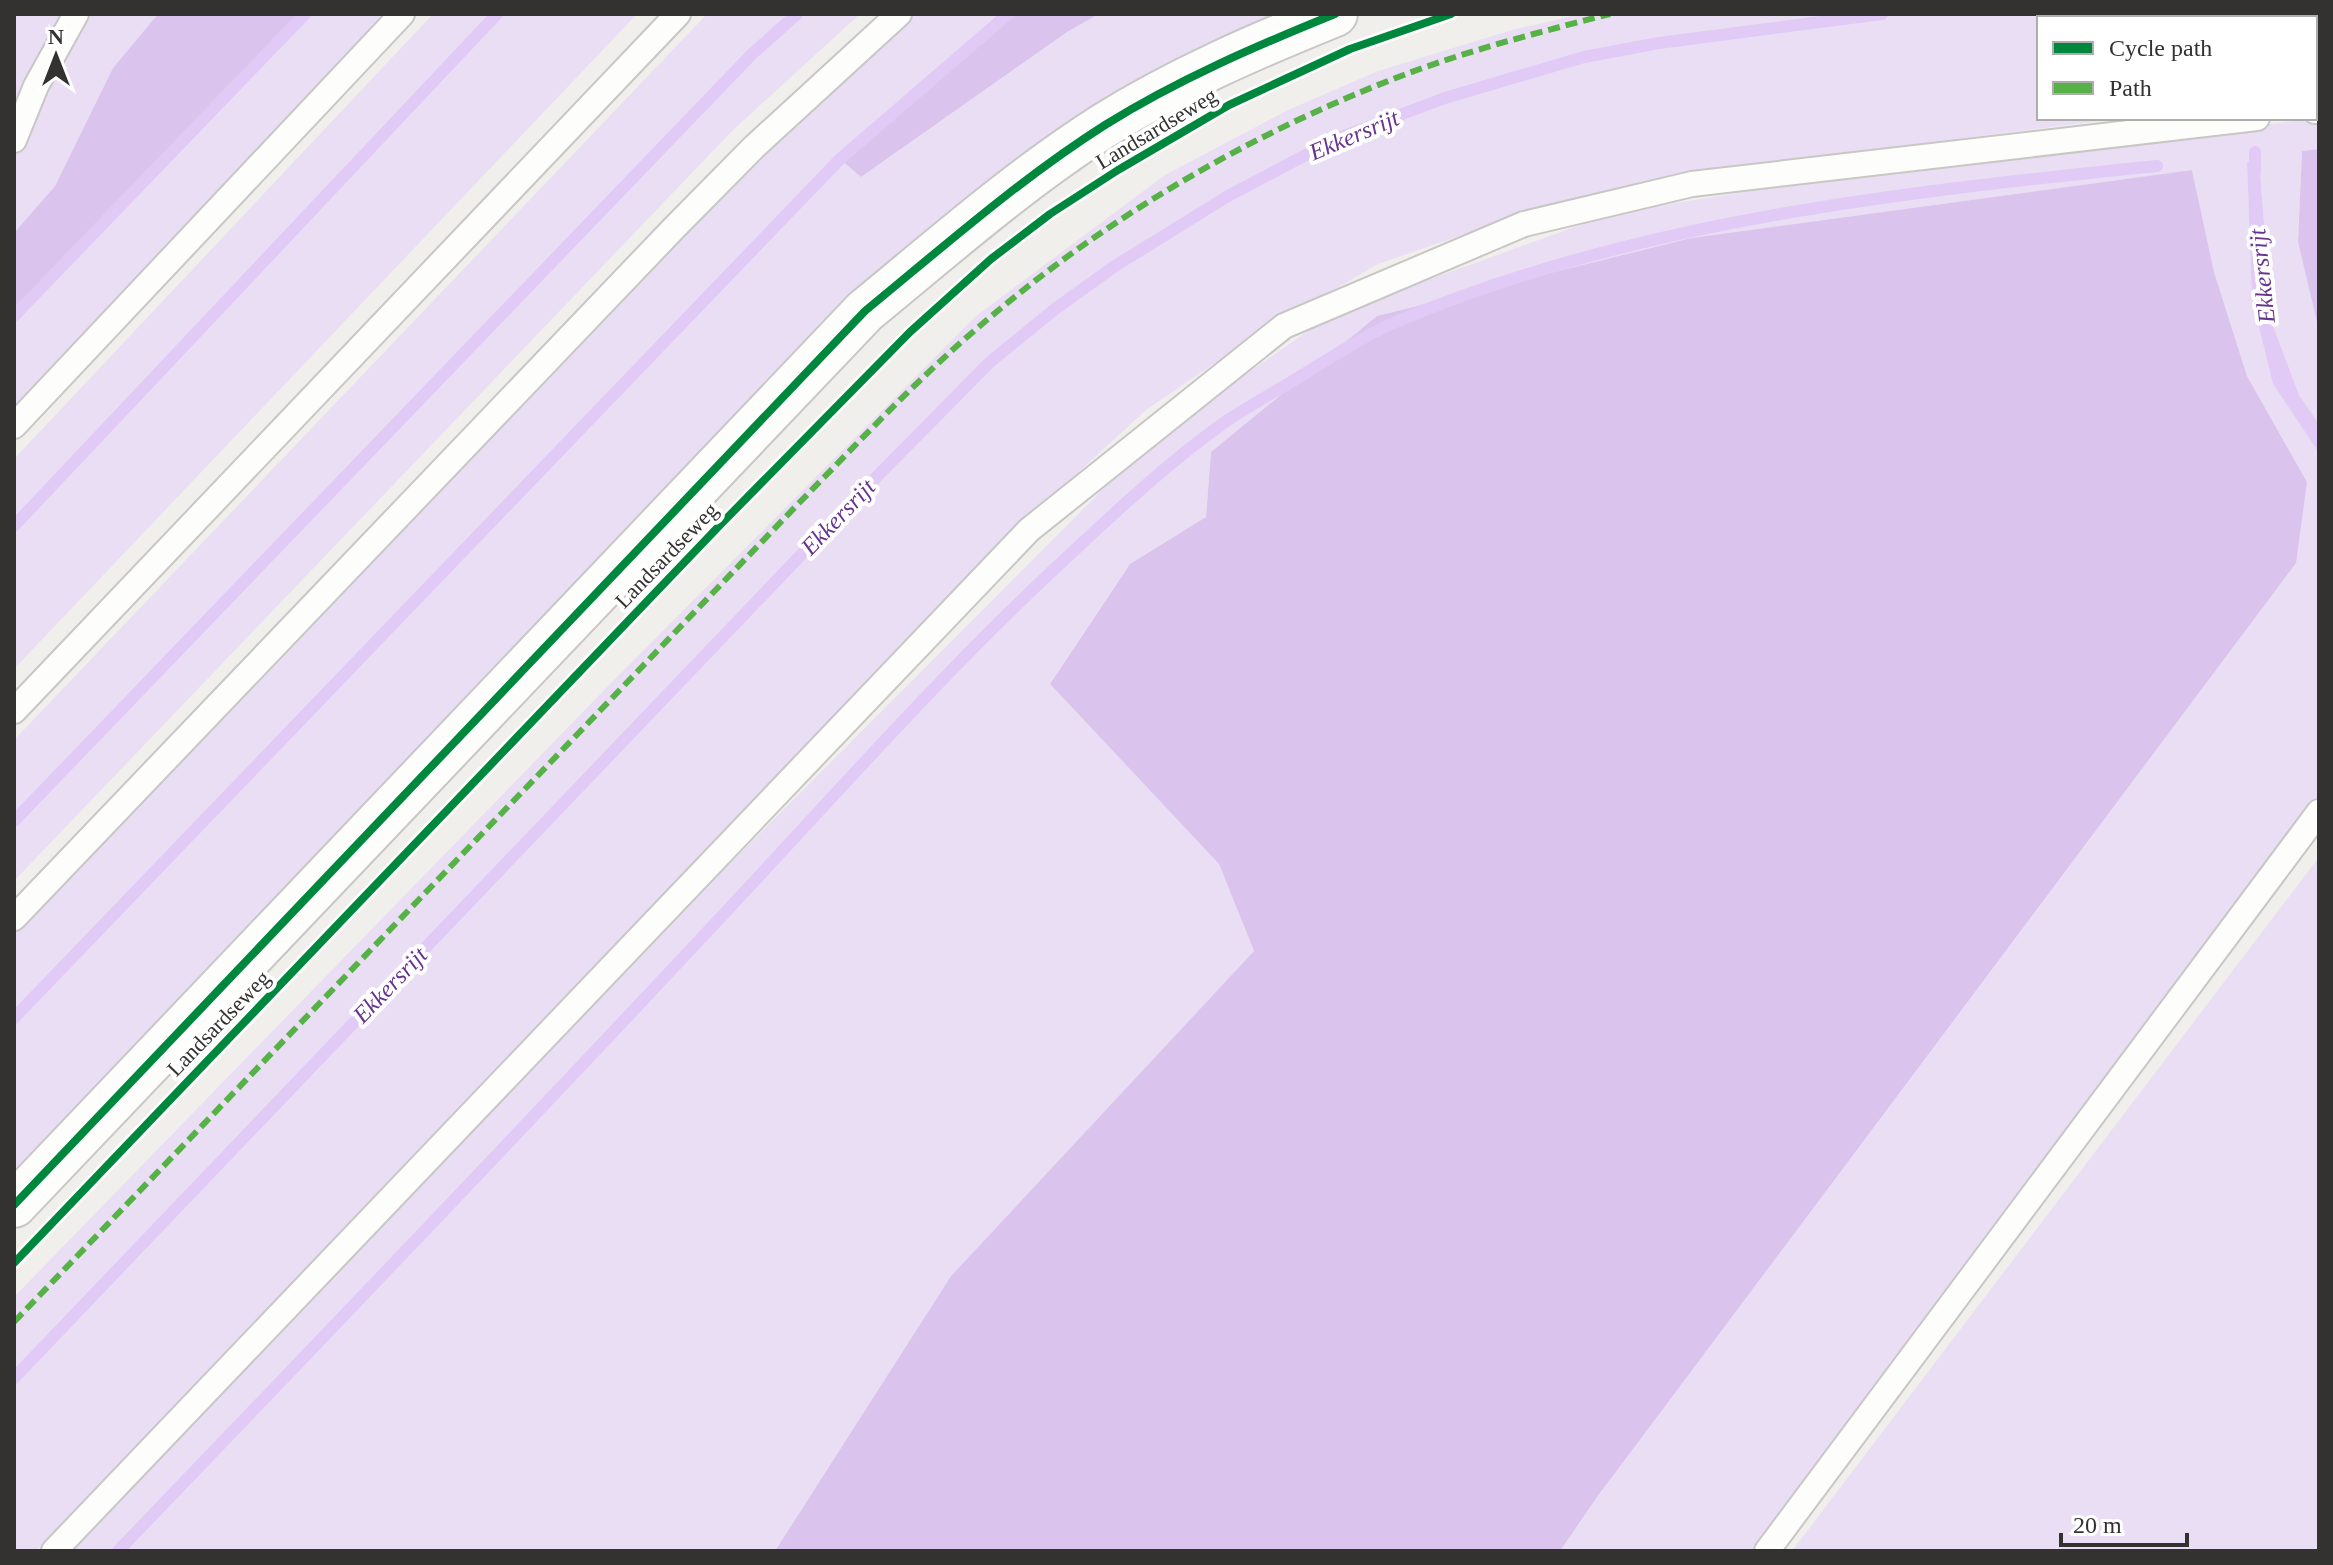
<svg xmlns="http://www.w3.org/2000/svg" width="2333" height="1565" font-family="'Times New Roman',serif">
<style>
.green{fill:#eadef4}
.forest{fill:#dac4ed}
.water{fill:#e1caf5}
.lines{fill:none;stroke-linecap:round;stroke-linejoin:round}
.stream{stroke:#e1caf5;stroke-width:12}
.lane-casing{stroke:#c8c7c5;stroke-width:28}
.secondary-casing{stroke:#c8c7c5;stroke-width:48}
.lane{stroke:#fdfdfc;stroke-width:24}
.secondary{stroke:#fdfdfc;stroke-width:44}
.quiet{stroke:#56b246;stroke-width:6;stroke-dasharray:12 6;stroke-linecap:butt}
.cycleway-casing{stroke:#fff;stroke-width:13}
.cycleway{stroke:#00873e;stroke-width:8}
.labels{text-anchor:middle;stroke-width:8;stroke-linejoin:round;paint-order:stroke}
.street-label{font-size:22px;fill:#333231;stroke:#fff}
.water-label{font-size:24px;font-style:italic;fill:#66348d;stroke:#fff}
</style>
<rect width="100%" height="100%" fill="#f1efec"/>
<!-- green -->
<g class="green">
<polygon points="14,14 158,14 113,68 55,186 14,233"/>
<polygon points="305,14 402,14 14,426 14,316"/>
<polygon points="433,14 637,14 14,669 14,459"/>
<polygon points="707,14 860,14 733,130 14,881 14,740"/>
<polygon points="899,14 1008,14 841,159 861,177 1067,32 1099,14 1283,14 1086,119 14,1176 14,918"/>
<polygon points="1581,14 2319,14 2319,94 2315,95 2315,18 2039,18 2039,118 2123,118 1676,174 1552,204 1378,264 1256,335 1146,410 1009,536 36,1551 14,1551 14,1297 611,683 976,316 1165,175 1288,110 1378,71 1512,30"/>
<polygon points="2319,118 2319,149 2302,151 2298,242 2319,331 2319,424 2299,395 2272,323 2259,160 2247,163 2252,299 2273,384 2319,453 2319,805 1761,1551 1560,1551 2307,482 2247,376 2214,272 2192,170 1691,238 1377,316 1211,452 1206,517 1130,564 1050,684 1219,864 1254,951 951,1276 775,1551 66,1551 518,1076 1154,438 1331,315 1616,212 1920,165"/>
<polygon points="2319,857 2319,1551 1792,1551"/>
</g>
<!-- forest -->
<g class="forest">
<polygon points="158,14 305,14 14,316 14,233 55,186 113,68"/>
<polygon points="1008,14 1099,14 1067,32 861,177 840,159"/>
<polygon points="2319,149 2319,331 2298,242 2302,151"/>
<polygon points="2192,170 2214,272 2247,376 2307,482 2296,563 1600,1493 1560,1551 775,1551 951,1276 1254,951 1219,864 1050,684 1130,564 1206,517 1211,452 1377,316 1691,238"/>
</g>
<!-- water -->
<polygon class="water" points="2253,159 2259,160 2272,323 2299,395 2319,424 2319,453 2273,384 2252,299 2247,163"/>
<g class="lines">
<!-- stream -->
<g class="stream">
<polyline points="2263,18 2263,14"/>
<polyline points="2255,152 2255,173"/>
<polyline points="14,316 305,14"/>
<polyline points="14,526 497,14"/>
<polyline points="14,821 752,54 797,14"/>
<polyline points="14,1018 840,159 1008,14"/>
<polyline points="14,1378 843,511 990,362 1055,309 1115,266 1228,196 1338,138 1445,98 1584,57 1659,43 1882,14"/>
<path d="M 118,1551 C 320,1341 522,1130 721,917 C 838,792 951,663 1078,547 C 1125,503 1173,459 1225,422 C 1246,408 1269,395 1291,382 C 1327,360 1364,335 1403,319 C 1641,220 1903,192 2157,166"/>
</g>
<defs>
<g id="lane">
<polyline points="2315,111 2319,111"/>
<polyline points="14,140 36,86 76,14"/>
<polyline points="14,426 402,14"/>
<polyline points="14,711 678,14"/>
<polyline points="14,918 674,228 754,147 899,14"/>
<polyline points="54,1551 1029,530 1284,326 1524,224 1692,184 2257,118"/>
<polyline points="1767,1551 2319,812"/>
</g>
<path id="secondary" d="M 14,1205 L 865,311 C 943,247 1020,179 1105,125 C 1177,80 1256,46 1335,14"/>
</defs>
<!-- lane casing -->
<use href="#lane" class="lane-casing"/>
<!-- secondary casing -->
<use href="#secondary" class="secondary-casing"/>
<!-- lane -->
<use href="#lane" class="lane"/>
<!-- secondary -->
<use href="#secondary" class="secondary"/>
<!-- quiet -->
<path class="quiet" d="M 14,1322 L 799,503 C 858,443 916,380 981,325 C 1104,219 1249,134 1401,76 C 1469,50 1540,32 1610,14"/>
<defs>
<g id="cycleway">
<path d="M 14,1205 L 865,311 C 943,247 1020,179 1105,125 C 1177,80 1256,46 1335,14"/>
<polyline points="14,1263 721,524 910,332 991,259 1050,214 1118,170 1229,105 1350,49 1451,14"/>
</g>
</defs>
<!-- cycleway casing -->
<use href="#cycleway" class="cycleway-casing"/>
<!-- cycleway -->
<use href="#cycleway" class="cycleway"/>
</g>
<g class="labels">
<!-- street labels -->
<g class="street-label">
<text transform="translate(1156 128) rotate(-31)" y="8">Landsardseweg</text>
<text transform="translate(666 555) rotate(-46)" y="8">Landsardseweg</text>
<text transform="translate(218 1023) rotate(-46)" y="8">Landsardseweg</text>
</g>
<!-- water labels -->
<g class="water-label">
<text transform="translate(1354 135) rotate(-23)" y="8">Ekkersrijt</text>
<text transform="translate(2262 276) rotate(-96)" y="8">Ekkersrijt</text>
<text transform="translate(838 517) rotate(-46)" y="8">Ekkersrijt</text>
<text transform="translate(390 985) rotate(-46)" y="8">Ekkersrijt</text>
</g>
</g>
<!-- border -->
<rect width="2333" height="1565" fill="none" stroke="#333231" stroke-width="32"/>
<!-- legend -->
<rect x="2037" y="16" width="280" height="104" fill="#ffffff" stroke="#adadad" stroke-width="2"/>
<rect x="2053" y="42" width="40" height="12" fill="#00873e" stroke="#adadad" stroke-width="2"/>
<text x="2109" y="56" font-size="24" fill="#333231">Cycle path</text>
<rect x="2053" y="82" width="40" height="12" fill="#56b246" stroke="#adadad" stroke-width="2"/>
<text x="2109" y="96" font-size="24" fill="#333231">Path</text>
<!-- north arrow -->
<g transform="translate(56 56)" stroke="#ffffff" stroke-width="6" paint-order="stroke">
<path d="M0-6L14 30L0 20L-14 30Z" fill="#333231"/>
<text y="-12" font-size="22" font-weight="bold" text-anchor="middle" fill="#333231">N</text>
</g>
<!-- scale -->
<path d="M2061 1533v12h126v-12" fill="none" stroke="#333231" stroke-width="4"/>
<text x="2073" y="1533" font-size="24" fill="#333231" stroke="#ffffff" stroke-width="6" paint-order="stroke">20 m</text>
</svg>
